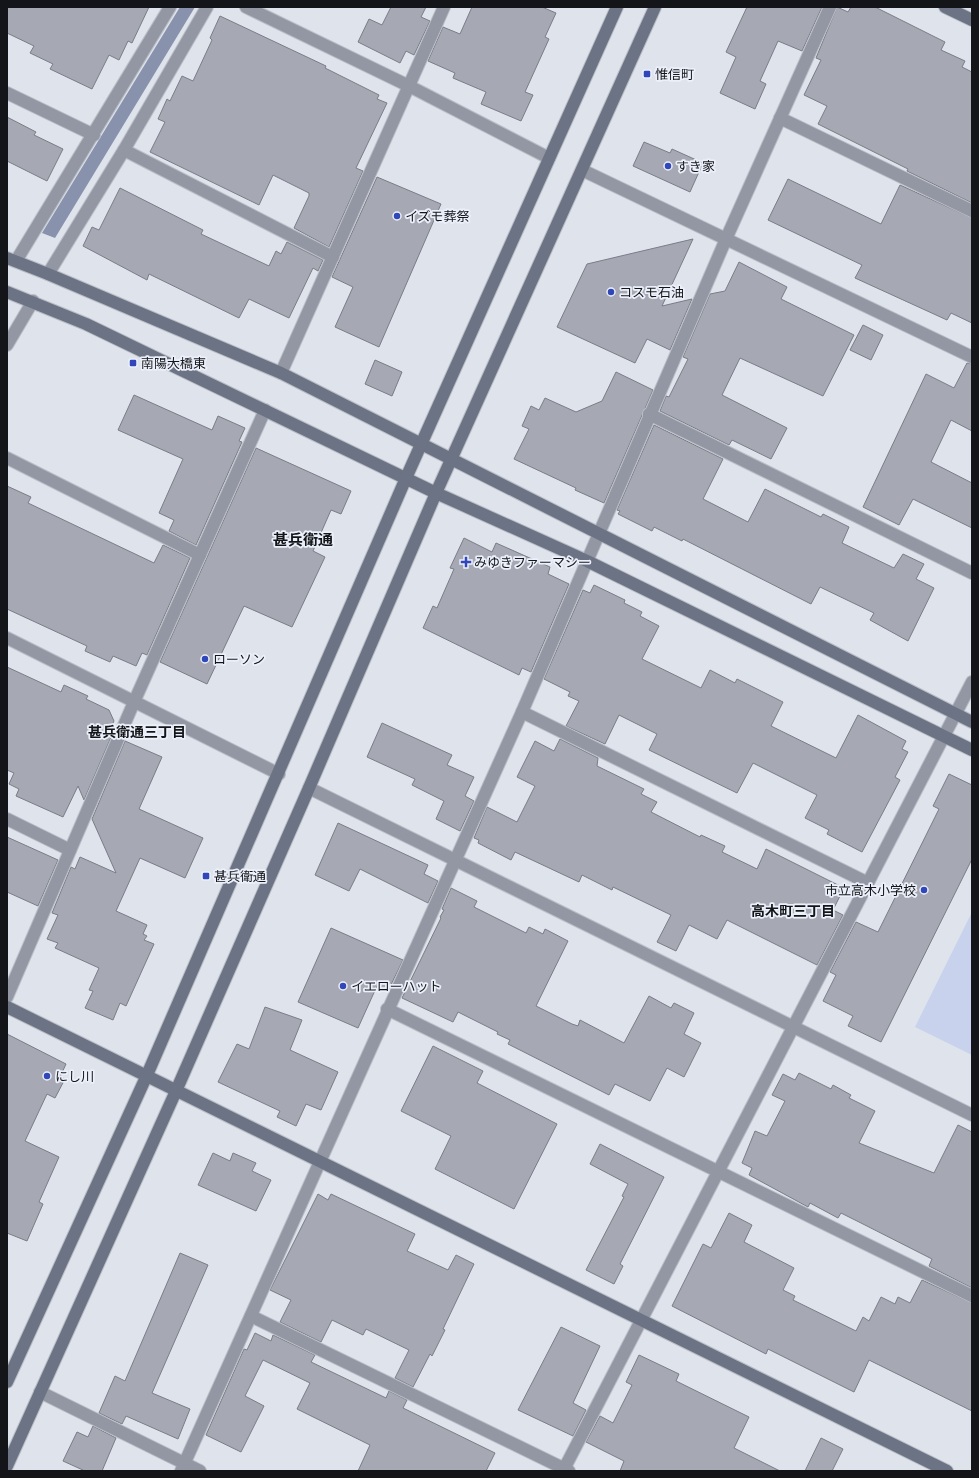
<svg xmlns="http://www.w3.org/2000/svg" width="979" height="1478" font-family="Poppins,'Noto Sans JP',sans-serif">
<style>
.green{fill:#c8d2ec}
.water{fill:#8992ad}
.building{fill:#a6a9b3;stroke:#7a7d86}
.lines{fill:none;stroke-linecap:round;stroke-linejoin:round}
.street-casing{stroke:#babec6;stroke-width:14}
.secondary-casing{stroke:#babec6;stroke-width:14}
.street{stroke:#9397a3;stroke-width:12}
.secondary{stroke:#6c7384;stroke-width:12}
.poi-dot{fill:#3146b8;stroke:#ecf0fa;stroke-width:1.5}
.labels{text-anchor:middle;stroke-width:3.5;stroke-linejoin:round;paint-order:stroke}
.poi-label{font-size:13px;fill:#131518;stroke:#ecf0fa;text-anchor:start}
.neighbourhood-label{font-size:14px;font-weight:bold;fill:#131518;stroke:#ecf0fa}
.quarter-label{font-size:15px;font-weight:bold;fill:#131518;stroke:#ecf0fa}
</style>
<rect width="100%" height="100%" fill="#dfe3ec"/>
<!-- green -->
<polygon class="green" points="972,912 972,1055 915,1027"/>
<!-- water -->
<polygon class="water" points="180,7 195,7 55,238 42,233"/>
<!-- building -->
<g class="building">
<polygon points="7,7 149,7 132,43 128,41 119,60 109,55 92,89 50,69 53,64 30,53 34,46 7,33"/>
<polygon points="391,7 426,7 421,17 430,21 414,55 406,51 400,63 358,42 369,19 382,25"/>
<polygon points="472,7 542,7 556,13 545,37 549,39 525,92 533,95 521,121 481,104 486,92 453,78 455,73 428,61 443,27 460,34"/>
<polygon points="747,7 822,7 802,51 778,41 760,81 766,84 755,109 720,93 736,57 726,52"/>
<polygon points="837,7 848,12 851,7 875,7 945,42 941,50 965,61 962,67 972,72 972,203 907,171 908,169 818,124 827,106 804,95 821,60 816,58"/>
<polygon points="220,16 326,66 325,68 379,95 377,99 387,103 356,168 363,171 329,247 294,228 309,196 309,193 273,175 259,205 150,152 165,122 158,119 167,99 170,101 182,76 193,81 212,40 210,38"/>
<polygon points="7,117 36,132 34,135 63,149 47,181 7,161"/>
<polygon points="644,142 670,153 672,149 703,163 690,192 633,166"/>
<polygon points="377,177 441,204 379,347 335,327 353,287 332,277"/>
<polygon points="788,179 881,224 900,185 972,218 972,323 951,313 947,320 855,278 862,265 768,220"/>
<polygon points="120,188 203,230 201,234 269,266 276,251 281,254 287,242 323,260 318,271 313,268 289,318 249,299 239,318 149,274 147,280 83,246 92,227 99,230"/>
<polygon points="693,239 662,306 692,299 670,350 647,339 635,363 557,327 587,264"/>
<polygon points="739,262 787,287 781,299 854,335 823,396 740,358 722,395 787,428 771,459 732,440 729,445 660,411 666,396 669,397 688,359 683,357 710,294 725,291"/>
<polygon points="863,325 883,335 871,360 850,350"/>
<polygon points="375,360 402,372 392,396 365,384"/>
<polygon points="967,363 972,364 972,431 951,420 931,462 972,483 972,528 913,499 899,525 863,507 926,374 954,388"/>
<polygon points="616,372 653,390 604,503 575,490 576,488 514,459 529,429 522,426 531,406 539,410 545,398 576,412 602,401"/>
<polygon points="134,395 212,430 218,416 245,428 239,441 242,442 196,545 169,531 174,520 159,513 183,459 118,430"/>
<polygon points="654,425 723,459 703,499 748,522 765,489 821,517 823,514 849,527 842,543 894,568 903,554 924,564 916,579 934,588 908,641 870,620 874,613 820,587 811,604 683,539 682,541 654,527 652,531 618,514 620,511 617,510"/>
<polygon points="256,448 351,491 341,514 331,510 313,551 325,557 292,627 244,606 207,684 160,662"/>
<polygon points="7,486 31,497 28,503 154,563 163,545 190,558 147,655 142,653 136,666 113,656 110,662 85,651 87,646 7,609"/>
<polygon points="464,538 492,552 496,543 550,567 548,574 569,584 531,672 522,668 519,675 423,628 433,606 437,608 454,569 450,568"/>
<polygon points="594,585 625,600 624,603 642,612 640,616 659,626 642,659 701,688 710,670 735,683 737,679 783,702 771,726 836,758 858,715 906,741 902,749 908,752 895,777 900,780 862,852 827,834 829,830 805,818 817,795 753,763 737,793 649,750 657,734 619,715 605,744 566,726 579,701 568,696 570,692 544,679 583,590 590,593"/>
<polygon points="7,667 61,692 64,685 88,696 86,699 109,710 114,721 108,733 112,735 84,800 78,786 63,817 16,796 19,789 9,784 14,773 7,770"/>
<polygon points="382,723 452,755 447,765 474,777 465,796 474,801 460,831 436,819 444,801 412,785 415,779 367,757"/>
<polygon points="560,739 598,758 597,766 644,789 641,794 657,802 651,812 700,837 701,835 725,846 722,852 757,869 766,849 844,888 833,910 843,915 817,965 727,920 717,939 689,925 676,951 657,942 671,915 613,887 612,890 582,875 579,882 515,852 511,860 478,843 479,840 474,838 487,807 517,822 535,786 517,777 535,741 554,751"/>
<polygon points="125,741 162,757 139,809 203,838 185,878 140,858 116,911 147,925 143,934 147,936 144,940 154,944 126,1006 120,1003 113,1020 85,1008 93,991 89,990 99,968 55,948 58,943 47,939 58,915 52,913 71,867 75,869 80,857 116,873 92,819"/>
<polygon points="949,774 972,785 972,859 881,1042 848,1026 853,1016 823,1001 836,975 830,972 856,922 878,932 939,809 933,806"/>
<polygon points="338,823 428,865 424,874 438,881 428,903 360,869 349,891 315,875"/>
<polygon points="7,837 58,860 38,906 7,892"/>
<polygon points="451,888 477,901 474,907 526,933 529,927 543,934 545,929 568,941 536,1006 572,1024 578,1026 580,1020 624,1043 649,996 671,1008 674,1003 694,1013 684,1034 701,1043 684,1077 667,1068 650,1101 615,1084 609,1095 508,1044 510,1040 497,1034 498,1032 458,1012 453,1022 402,998 441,918 440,917 444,910 442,909"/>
<polygon points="331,928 403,960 388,991 377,986 358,1028 298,1002"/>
<polygon points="265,1007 302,1020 290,1050 338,1072 321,1110 306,1104 296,1126 277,1117 280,1111 218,1082 237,1044 249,1049"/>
<polygon points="7,1034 66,1064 60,1077 65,1079 55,1098 47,1094 25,1141 59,1157 39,1202 43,1204 27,1241 7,1233"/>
<polygon points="433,1046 483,1071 477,1083 557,1124 514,1209 435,1169 451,1136 401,1111"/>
<polygon points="799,1073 831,1089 833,1085 851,1095 849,1098 875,1111 859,1143 934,1173 958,1125 972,1132 972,1288 929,1266 932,1259 861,1223 841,1213 838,1218 810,1203 808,1207 749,1175 752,1168 742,1163 755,1131 767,1136 785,1101 772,1095 783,1074 795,1080"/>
<polygon points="600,1144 664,1177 620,1264 623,1266 614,1284 586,1270 624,1197 622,1196 628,1184 590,1164"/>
<polygon points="213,1153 230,1161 233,1153 256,1163 252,1171 271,1180 256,1211 198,1185"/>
<polygon points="318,1194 328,1200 331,1194 415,1234 407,1251 448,1270 456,1255 474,1264 443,1329 445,1330 432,1356 430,1354 413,1387 395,1378 409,1350 366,1329 363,1335 332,1320 321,1342 280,1322 291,1300 270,1290"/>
<polygon points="729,1213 752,1225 744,1242 794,1268 783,1290 795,1296 793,1300 856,1331 863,1317 869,1321 881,1297 895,1304 898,1297 910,1303 922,1280 972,1303 972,1411 869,1360 854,1392 768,1349 766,1354 672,1306 703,1244 711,1248"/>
<polygon points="180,1253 208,1265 152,1393 190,1409 178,1439 126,1416 122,1424 99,1413 115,1376 125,1381"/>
<polygon points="561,1327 600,1346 573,1403 586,1410 573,1436 518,1410"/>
<polygon points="255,1333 271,1341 273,1335 315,1355 311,1362 386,1398 389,1391 407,1400 403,1408 495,1453 486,1471 358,1471 370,1445 297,1409 310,1383 263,1360 245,1396 264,1406 241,1452 206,1435 244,1349 247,1350"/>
<polygon points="639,1355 679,1374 676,1381 749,1417 734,1448 780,1471 620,1471 624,1461 586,1442 600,1416 613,1423 632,1385 626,1382"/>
<polygon points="93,1426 116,1438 102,1471 85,1471 63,1461 77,1432 88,1437"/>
<polygon points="821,1438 843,1449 832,1471 805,1471"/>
</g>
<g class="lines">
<defs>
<g id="street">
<polyline points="246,7 409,86 549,158"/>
<polyline points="7,93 94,135"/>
<polyline points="780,118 972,211"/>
<polyline points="124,150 333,257"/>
<polyline points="582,170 972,357"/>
<polyline points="16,261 170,7"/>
<polyline points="48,274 124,150 207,7"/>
<polyline points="7,345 33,301"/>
<polyline points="281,373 444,7"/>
<polyline points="649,414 972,573"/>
<polyline points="7,458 200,555"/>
<polyline points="7,638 279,774"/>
<polyline points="522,712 868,883"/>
<polyline points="309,788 972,1115"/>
<polyline points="7,819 70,850"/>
<polyline points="7,997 134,702 265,410"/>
<polyline points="387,1009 972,1296"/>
<polyline points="251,1316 569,1471"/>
<polyline points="40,1392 200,1471"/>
<polyline points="181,1471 522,712 726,239 830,7"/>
<polyline points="563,1471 972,682"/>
</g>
<g id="secondary">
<polyline points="945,7 972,20"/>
<polyline points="7,258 48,274 281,373 972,722"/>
<polyline points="7,292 86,324 436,493 587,561 972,750"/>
<polyline points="7,1007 947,1471"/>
<polyline points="7,1382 147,1075 406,478 617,7"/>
<polyline points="7,1466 176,1091 309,788 436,493 655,7"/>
</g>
</defs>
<!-- street casing -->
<use href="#street" class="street-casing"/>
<!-- secondary casing -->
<use href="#secondary" class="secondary-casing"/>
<!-- street -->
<use href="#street" class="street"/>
<!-- secondary -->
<use href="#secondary" class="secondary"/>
</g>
<!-- markers -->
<g class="poi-dot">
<rect x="643" y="70" width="8" height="8" rx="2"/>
<circle cx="668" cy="166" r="4"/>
<circle cx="397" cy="216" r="4"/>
<circle cx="611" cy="292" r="4"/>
<rect x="129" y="359" width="8" height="8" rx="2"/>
<path d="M464 556h4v4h4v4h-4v4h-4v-4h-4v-4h4z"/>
<circle cx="205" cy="659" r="4"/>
<rect x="202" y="872" width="8" height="8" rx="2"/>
<circle cx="924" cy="890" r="4"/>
<circle cx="343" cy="986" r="4"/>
<circle cx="47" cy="1076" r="4"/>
</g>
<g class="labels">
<!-- poi labels -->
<g class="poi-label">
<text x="655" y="79">惟信町</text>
<text x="676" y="171">すき家</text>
<text x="405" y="221">イズモ葬祭</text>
<text x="619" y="297">コスモ石油</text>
<text x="141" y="368">南陽大橋東</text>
<text x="474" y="567">みゆきファーマシー</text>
<text x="213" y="664">ローソン</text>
<text x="214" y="881">甚兵衛通</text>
<text x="916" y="895" text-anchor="end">市立高木小学校</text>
<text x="351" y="991">イエローハット</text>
<text x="55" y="1081">にし川</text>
</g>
<!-- neighbourhood labels -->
<g class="neighbourhood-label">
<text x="137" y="737">甚兵衛通三丁目</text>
<text x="793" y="916">高木町三丁目</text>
</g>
<!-- quarter labels -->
<g class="quarter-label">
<text x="303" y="545">甚兵衛通</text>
</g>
</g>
<!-- border -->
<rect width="979" height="1478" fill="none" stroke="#131518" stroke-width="16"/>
</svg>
